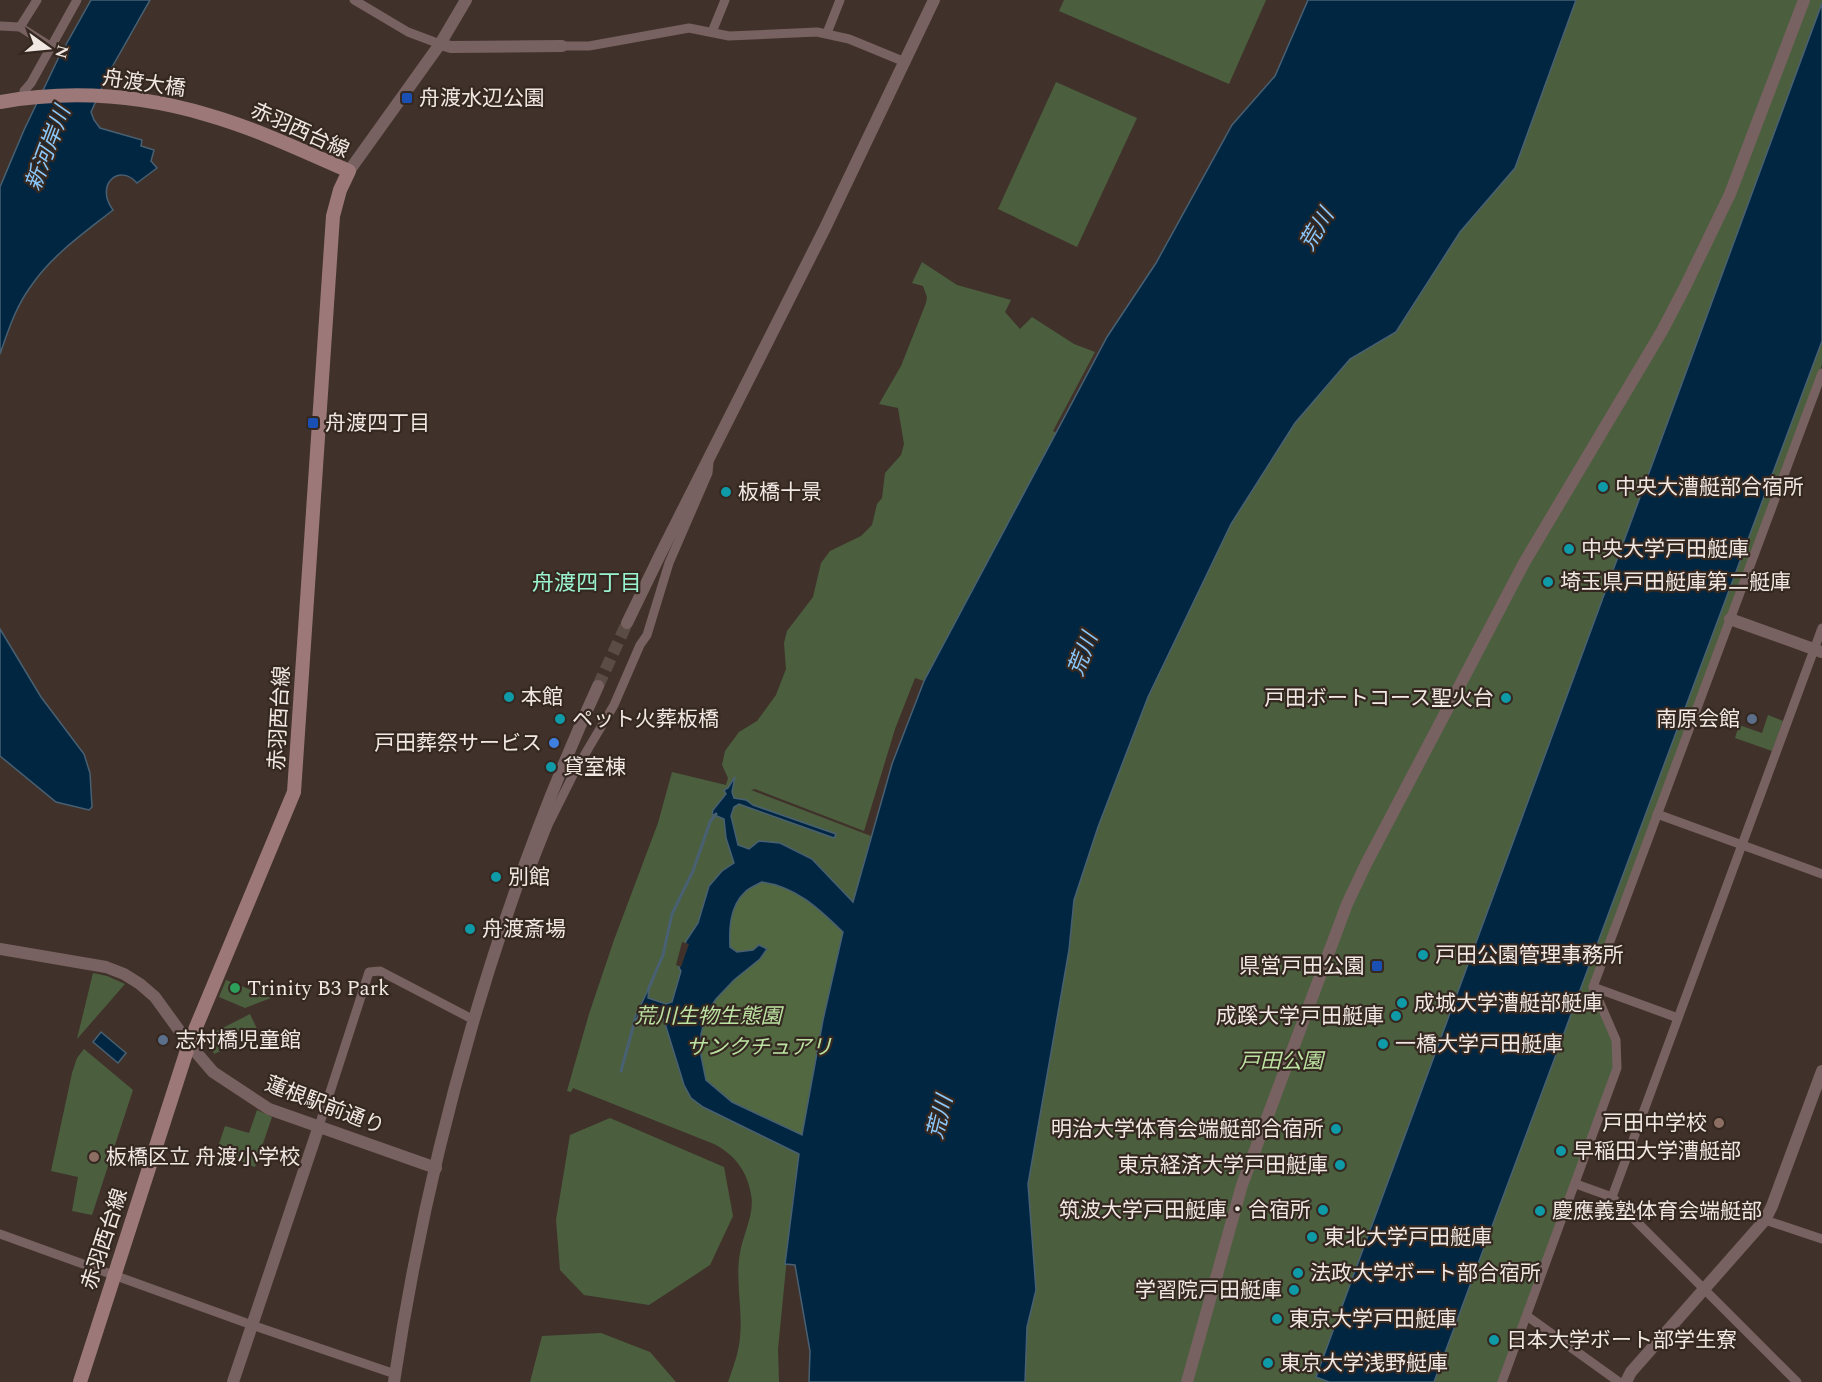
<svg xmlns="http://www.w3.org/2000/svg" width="1822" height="1382" font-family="Spectral,'Noto Sans JP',serif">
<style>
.green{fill:#4b5f3f}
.forest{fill:#516841}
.water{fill:#002642;stroke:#486072;stroke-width:1.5;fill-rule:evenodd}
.pier{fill:#40322a}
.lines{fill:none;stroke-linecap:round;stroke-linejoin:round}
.stream{stroke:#486072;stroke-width:3}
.tertiary-tunnel{stroke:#5b4d46;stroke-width:12;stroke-dasharray:12 6;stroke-linecap:butt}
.minor{stroke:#786161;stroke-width:9}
.tertiary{stroke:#786161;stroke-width:12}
.secondary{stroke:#9c7978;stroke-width:14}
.transit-dot{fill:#1a4fb4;stroke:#352821;stroke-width:2}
.culture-dot{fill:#0f9aa8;stroke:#352821;stroke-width:2}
.service-dot{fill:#5c6f8a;stroke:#352821;stroke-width:2}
.shop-dot{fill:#3f7fe0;stroke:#352821;stroke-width:2}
.leisure-dot{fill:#2e9e5b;stroke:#352821;stroke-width:2}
.education-dot{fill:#8d6e63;stroke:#352821;stroke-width:2}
.labels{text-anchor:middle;stroke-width:4.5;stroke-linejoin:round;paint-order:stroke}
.street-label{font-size:21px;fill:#f1e8e3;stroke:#352821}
.poi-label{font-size:21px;fill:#f1e8e3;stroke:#352821;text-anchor:start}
.park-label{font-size:21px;font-style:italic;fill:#bce3a2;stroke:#352821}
.water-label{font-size:22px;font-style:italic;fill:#8bc8fb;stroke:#352821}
.neighbourhood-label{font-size:22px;fill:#99f3d0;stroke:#352821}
</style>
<rect width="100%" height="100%" fill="#40322a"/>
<!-- green -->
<g class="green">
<polygon points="1064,0 1266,0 1229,84 1059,11"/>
<polygon points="1454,0 1822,0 1822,365 1593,987 1616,1040 1615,1075 1502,1382 908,1382 920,1190"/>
<polygon points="1056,82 1137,118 1077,247 998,209"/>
<path d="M 922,262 L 957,285 L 1011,300 L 1005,312 L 1020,329 L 1032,317 L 1074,344 L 1095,352 L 1053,431 L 1057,433 L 924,681 L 915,678 L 895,729 L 864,831 L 755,789 L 751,790 L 871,836 L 853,903 L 794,1186 L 778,1349 L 779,1382 L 728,1382 C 733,1368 739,1352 740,1337 C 743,1310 735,1280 740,1253 C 743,1234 755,1214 751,1194 C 747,1171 735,1155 714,1144 L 573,1088 L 571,1092 L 567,1091 L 589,1014 L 614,940 L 658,823 L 672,772 L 726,785 L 728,778 L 722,765 L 725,751 L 739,732 L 757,721 L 776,695 L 786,669 L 784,643 L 787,631 L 813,597 L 821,563 L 830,551 L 861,536 L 872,525 L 877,504 L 882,498 L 885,473 L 901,455 L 904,444 L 898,408 L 879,404 L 901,366 L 926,303 L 927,297 L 923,286 L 912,283 Z"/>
<polygon points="1768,715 1783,721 1772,751 1735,738 1739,725 1762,733"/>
<polygon points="93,973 107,976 125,984 77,1039"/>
<polygon points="226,980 271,998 245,1008 219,997"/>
<polygon points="250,1014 259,1033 214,1054 207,1036"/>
<polygon points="84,1049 133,1090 92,1215 72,1211 78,1177 51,1171 72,1073 77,1058"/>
<polygon points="257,1110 272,1117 255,1167 216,1153 225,1126 249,1133"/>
<polygon points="610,1118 724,1167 733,1216 710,1265 649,1305 584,1295 560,1270 556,1220 570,1135"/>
<polygon points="601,1333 650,1352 676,1382 530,1382 542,1336"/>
</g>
<!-- forest -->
<path class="forest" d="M 762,882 C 796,887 819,909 843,932 L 823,1020 L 802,1135 L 732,1102 L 706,1080 L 701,1056 L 701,1034 L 706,1014 L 716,999 L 734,979 L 753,965 L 760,945 L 753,950 L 737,952 L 730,947 C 729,928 730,906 745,892 C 749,888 756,885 762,882 Z"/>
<!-- water -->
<g class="water">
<path d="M 91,0 L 150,0 L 107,76 L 91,112 L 94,120 L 100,128 L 142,140 L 141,146 L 154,150 L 151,161 L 157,168 L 137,183 C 120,163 94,184 113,210 C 84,233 52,255 31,286 C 16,306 8,331 0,354 L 0,187 L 24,130 L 58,59 Z"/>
<path d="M 1308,0 L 1576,0 L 1515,168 L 1460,232 L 1396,332 L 1350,359 L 1295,423 L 1231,524 L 1148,697 L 1098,827 L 1074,900 L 1069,950 L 1028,1184 L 1036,1290 L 1027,1327 L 1025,1382 L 809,1382 L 810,1351 L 795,1265 L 785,1264 L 799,1154 L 703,1107 L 691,1098 L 684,1085 L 663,1017 L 644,1006 L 634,1022 L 635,1017 L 649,988 L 648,998 L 666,1004 L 672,1002 L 681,971 L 679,968 L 686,941 L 698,923 L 709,886 L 722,871 L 734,863 L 726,838 L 724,819 L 712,814 L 713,810 L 726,794 L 724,790 L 728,788 L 735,777 L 732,792 L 734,798 L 746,800 L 753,805 L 836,834 L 834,838 L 739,804 L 734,807 L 731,816 L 738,845 L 749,849 L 759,841 L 780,843 L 812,859 L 853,902 L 892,764 L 924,681 L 1107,337 L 1156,263 L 1232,125 L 1275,76 ZM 762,882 C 797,887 819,909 843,932 L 823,1020 L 802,1135 L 732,1102 L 706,1080 L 701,1056 L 701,1034 L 706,1014 L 716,999 L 734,980 L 760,959 L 767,949 L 759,945 L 753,950 L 737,952 L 730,947 C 729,928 730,906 745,892 C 749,888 756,885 762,882 Z"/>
<polygon points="1822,3 1822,341 1434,1382 1329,1382 1316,1377"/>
<polygon points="0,629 41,697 84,754 90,773 92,807 89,810 56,802 0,756"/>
<polygon points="101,1032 126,1053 118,1063 93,1042"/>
</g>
<!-- pier -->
<polygon class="pier" points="682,942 689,944 681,967 676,965"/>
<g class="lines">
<!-- stream -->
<g class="stream">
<polyline points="648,990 663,955 672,914 693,871 710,822 716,814"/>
<polyline points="621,1071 635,1020"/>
</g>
<!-- tertiary-tunnel -->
<polyline class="tertiary-tunnel" points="598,686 627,623"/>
<!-- minor -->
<g class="minor">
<polyline points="354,0 408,32 440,44"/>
<polyline points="0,26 20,27 50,46"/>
<polyline points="20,27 37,0"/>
<polyline points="712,32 725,0"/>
<polyline points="827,33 840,0"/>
<polyline points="562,46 589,46 689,28 729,36 817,32 849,39 905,62"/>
<polyline points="24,91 31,83 77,0"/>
<polyline points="1657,814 1822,874"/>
<polyline points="522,870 533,863 548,825 575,771 614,705 640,645 647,635 669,563 708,473 709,462"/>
<polyline points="1593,987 1678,1018"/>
<polyline points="319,1126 369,972 380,971 474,1020"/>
<polyline points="1576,1184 1612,1197 1797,1382"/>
<polyline points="1612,1197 1822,628"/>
<polyline points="1765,1220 1822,1239"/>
<polyline points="0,1234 252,1325 395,1374"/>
<polyline points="1527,1316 1619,1382"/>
<polyline points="1502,1382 1617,1068 1616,1040 1593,987 1822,373"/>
</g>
<!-- tertiary -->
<g class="tertiary">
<polyline points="440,44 451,47 562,46"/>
<polyline points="349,171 440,44 466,0"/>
<polyline points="1730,619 1822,652"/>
<polyline points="627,623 660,555 825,228 934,0"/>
<polyline points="0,949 106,967 124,974 140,984 155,997 189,1044 213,1072 269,1109 436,1168"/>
<polyline points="233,1382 319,1126"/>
<path d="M 394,1382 C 429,1147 498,903 598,686"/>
<polyline points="1187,1382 1242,1185 1347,904 1366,864 1524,563 1662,331 1685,287 1730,194 1804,0"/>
<polyline points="1626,1382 1631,1372 1765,1220 1772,1206 1822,1071"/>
</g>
<!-- secondary -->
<path class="secondary" d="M 0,102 C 69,90 141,95 208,115 C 257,129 303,151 349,171 L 340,190 L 333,216 L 294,792 L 189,1044 L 80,1382"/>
</g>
<!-- markers -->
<g class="transit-dot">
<rect x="401" y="92" width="12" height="12" rx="3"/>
<rect x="307" y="417" width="12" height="12" rx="3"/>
<rect x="1371" y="960" width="12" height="12" rx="3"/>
</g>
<g class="culture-dot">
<circle cx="1603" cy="487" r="6"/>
<circle cx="726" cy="492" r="6"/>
<circle cx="1569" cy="549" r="6"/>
<circle cx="1548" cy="582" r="6"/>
<circle cx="509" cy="697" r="6"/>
<circle cx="1506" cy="698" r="6"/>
<circle cx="560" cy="719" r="6"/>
<circle cx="551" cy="767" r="6"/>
<circle cx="496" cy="877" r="6"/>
<circle cx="470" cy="929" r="6"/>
<circle cx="1423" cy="955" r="6"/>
<circle cx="1402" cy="1003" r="6"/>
<circle cx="1396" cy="1016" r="6"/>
<circle cx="1383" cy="1044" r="6"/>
<circle cx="1336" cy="1129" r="6"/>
<circle cx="1561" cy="1151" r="6"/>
<circle cx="1340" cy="1165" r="6"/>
<circle cx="1323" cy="1210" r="6"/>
<circle cx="1540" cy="1211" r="6"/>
<circle cx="1312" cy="1237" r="6"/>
<circle cx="1298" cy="1273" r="6"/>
<circle cx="1294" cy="1290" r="6"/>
<circle cx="1277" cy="1319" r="6"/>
<circle cx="1494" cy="1340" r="6"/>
<circle cx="1268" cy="1363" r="6"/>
</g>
<g class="service-dot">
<circle cx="1752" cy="719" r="6"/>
<circle cx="163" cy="1040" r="6"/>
</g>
<circle class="shop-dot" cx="554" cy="743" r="6"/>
<circle class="leisure-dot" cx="235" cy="988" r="6"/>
<g class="education-dot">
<circle cx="1719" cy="1123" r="6"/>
<circle cx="94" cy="1157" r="6"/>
</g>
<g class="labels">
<!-- street labels -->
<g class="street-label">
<text transform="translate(144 83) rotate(8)" y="7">舟渡大橋</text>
<text transform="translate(300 130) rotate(24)" y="7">赤羽西台線</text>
<text transform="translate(279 718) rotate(-87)" y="7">赤羽西台線</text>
<text transform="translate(325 1105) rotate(21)" y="7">蓮根駅前通り</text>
<text transform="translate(104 1239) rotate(-72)" y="7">赤羽西台線</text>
</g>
<!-- poi labels -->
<g class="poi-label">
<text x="419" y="105">舟渡水辺公園</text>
<text x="325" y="430">舟渡四丁目</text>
<text x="1615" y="494">中央大漕艇部合宿所</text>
<text x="738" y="499">板橋十景</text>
<text x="1581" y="556">中央大学戸田艇庫</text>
<text x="1560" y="589">埼玉県戸田艇庫第二艇庫</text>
<text x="521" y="704">本館</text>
<text x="1494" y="705" text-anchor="end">戸田ボートコース聖火台</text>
<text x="572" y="726">ペット火葬板橋</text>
<text x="1740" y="726" text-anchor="end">南原会館</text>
<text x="542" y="750" text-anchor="end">戸田葬祭サービス</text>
<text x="563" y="774">貸室棟</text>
<text x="508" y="884">別館</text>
<text x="482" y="936">舟渡斎場</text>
<text x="1435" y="962">戸田公園管理事務所</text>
<text x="1365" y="973" text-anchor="end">県営戸田公園</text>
<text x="247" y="995">Trinity B3 Park</text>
<text x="1414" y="1010">成城大学漕艇部艇庫</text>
<text x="1384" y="1023" text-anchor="end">成蹊大学戸田艇庫</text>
<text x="175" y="1047">志村橋児童館</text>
<text x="1395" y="1051">一橋大学戸田艇庫</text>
<text x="1707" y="1130" text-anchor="end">戸田中学校</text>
<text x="1324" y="1136" text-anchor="end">明治大学体育会端艇部合宿所</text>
<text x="1573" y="1158">早稲田大学漕艇部</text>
<text x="106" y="1164">板橋区立 舟渡小学校</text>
<text x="1328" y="1172" text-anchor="end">東京経済大学戸田艇庫</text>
<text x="1311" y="1217" text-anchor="end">筑波大学戸田艇庫・合宿所</text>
<text x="1552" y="1218">慶應義塾体育会端艇部</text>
<text x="1324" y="1244">東北大学戸田艇庫</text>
<text x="1310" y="1280">法政大学ボート部合宿所</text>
<text x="1282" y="1297" text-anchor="end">学習院戸田艇庫</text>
<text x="1289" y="1326">東京大学戸田艇庫</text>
<text x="1506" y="1347">日本大学ボート部学生寮</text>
<text x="1280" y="1370">東京大学浅野艇庫</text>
</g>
<!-- park labels -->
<g class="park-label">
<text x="708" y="1023">荒川生物生態園</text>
<text x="759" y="1054">サンクチュアリ</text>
<text x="1281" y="1068">戸田公園</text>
</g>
<!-- water labels -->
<g class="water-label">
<text transform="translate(47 148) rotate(-69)" y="8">新河岸川</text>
<text transform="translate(1316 229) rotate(-59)" y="8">荒川</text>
<text transform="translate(1082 654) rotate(-69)" y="8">荒川</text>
<text transform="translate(939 1117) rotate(-76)" y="8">荒川</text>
</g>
<!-- neighbourhood labels -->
<g class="neighbourhood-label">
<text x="587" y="590">舟渡四丁目</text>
</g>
</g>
<!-- north arrow -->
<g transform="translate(48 48) rotate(105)" stroke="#352821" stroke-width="4.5" paint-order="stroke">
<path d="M0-4.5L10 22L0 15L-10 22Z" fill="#f1e8e3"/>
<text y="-9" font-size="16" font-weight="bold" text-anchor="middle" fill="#f1e8e3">N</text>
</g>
</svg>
